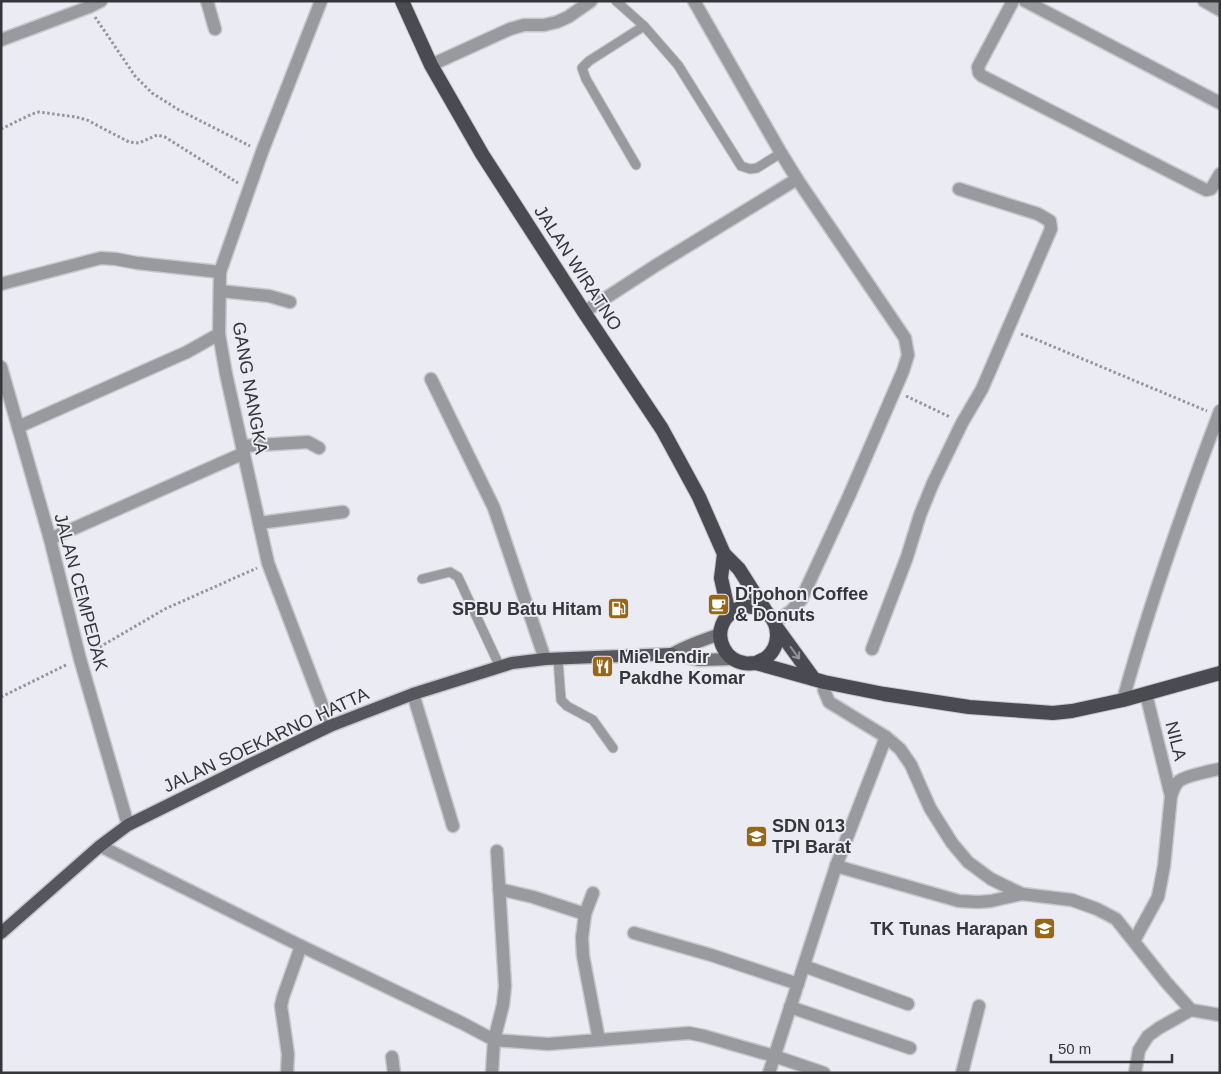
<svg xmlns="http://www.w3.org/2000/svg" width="1221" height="1074" font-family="Helvetica,sans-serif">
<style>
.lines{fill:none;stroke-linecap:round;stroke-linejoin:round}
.service-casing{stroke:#c7c7ce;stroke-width:11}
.minor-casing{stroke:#c7c7ce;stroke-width:15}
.tertiary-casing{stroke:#c7c7ce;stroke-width:15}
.secondary-casing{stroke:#c7c7ce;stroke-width:15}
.primary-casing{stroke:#c7c7ce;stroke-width:15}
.trunk-casing{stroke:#c7c7ce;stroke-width:16}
.path{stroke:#96969c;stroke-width:3;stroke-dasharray:2.5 2.5;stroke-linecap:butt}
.service{stroke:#999a9d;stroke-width:9}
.minor{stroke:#999a9d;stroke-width:12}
.tertiary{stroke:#999a9d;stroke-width:12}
.secondary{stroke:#727277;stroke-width:12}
.primary{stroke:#56575c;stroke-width:12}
.trunk{stroke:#4a4b51;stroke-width:14}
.oneway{stroke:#92939a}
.labels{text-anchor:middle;stroke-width:4;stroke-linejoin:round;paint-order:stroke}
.street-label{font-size:18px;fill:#353639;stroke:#ebebf3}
.poi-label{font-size:18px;font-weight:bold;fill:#353639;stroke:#ebebf3;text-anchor:start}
</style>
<rect width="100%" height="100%" fill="#ebebf3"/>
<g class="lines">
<defs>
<g id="service">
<polyline points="616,1 644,26 589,61 582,68 586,79 636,165"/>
<polyline points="644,26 678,65 741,166 750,169 757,168 781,153"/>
<polyline points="422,579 450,572 458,577 500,667"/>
<polyline points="558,659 561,700 567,706 593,720 613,748"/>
</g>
<g id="minor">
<polyline points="207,1 215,29"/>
<polyline points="321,1 262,152 220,272 219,334 226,374 268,563 330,726"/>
<polyline points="694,1 781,153 797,179 905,338 908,355 903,371 849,496 801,600 791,611 774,622"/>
<polyline points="1013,1 978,67 979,73 982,76 1200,187 1206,190 1211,189 1220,174"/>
<polyline points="1025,1 1220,103"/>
<polyline points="1204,1 1220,10"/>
<polyline points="1,40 89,7 101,1"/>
<polyline points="431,65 510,29 524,25 544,25 557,22 568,17 591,1"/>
<polyline points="1,284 101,258 116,259 137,263 220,272"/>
<polyline points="220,291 269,296 290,302"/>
<polyline points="584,312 655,266 797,179"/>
<polyline points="431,379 494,508 545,659"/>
<polyline points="18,427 187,352 219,334"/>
<polyline points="242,446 308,442 319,448"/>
<polyline points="259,523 343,512"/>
<polyline points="50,539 244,453"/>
<polyline points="872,649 907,557 920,515 933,483 962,423 982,389 1051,229 1050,221 1038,214 959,189"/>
<polyline points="824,682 824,690 829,702 886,737 900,749 911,765 930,808 952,843 968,862 991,879 1022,894 1072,900 1097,909 1116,919 1166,982 1191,1010"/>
<polyline points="413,694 453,826"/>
<polyline points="1146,694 1171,796"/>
<path d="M 1123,700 C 1150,602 1184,506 1220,411"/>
<polyline points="100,846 301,946 462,1023 494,1040 548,1044 689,1033 704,1036 774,1056 824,1073"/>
<polyline points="836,866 959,901 978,902 991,901 1022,894"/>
<polyline points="499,889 533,897 585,914"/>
<polyline points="593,893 585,914 582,938 583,956 599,1040"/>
<polyline points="634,933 711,955 798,984"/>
<path d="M 1134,941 L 1158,897 L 1164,866 L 1171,796 C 1173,791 1174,786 1178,782 C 1184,776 1210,771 1220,769"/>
<polyline points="804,966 908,1004"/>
<polyline points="790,1007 910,1048"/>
<polyline points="392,1057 394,1073"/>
<polyline points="287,1073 288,1054 281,1006 283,997 301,946"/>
<polyline points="492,1073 494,1040 503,1005 505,986 497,851"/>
<polyline points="769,1073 836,866 886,737"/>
<polyline points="962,1073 979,1006"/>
<polyline points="1135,1073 1139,1050 1148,1036 1159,1028 1191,1010 1220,1015"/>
</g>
<polyline id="tertiary" points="1,367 50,539 80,659 128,825"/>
<g id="secondary">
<polyline points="672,654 699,660 734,659"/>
<path d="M 672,654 C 687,645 703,640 720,634"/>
</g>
<polyline id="primary" points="1,933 100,846 128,825 249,765 330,726 413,694 512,663 545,659 672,654"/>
<g id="trunk">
<polyline points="402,1 431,65 482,154 584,312 662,429 699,497 724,554 739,569 767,613"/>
<polyline points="724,554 721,578 729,614"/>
<polyline points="777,628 814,679"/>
<path d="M 756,663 C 759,661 763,660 766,658 C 780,647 781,625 767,613 C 753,601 729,607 722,625 C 716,641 726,660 744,663 C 748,664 752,663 756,663 L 824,682 L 884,694 L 969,707 L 1053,713 L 1072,711 L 1123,700 L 1220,673"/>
</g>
</defs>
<!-- service casing -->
<use href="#service" class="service-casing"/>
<!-- minor casing -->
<use href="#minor" class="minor-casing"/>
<!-- tertiary casing -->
<use href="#tertiary" class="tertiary-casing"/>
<!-- secondary casing -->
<use href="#secondary" class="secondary-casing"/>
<!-- primary casing -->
<use href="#primary" class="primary-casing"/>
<!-- trunk casing -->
<use href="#trunk" class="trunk-casing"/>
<!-- path -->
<g class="path">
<polyline points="95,17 135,76 152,93 179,110 250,146"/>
<polyline points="1,129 32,114 39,112 76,117 87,120 129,142 139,143 157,135 165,137 238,183"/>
<polyline points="1021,334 1035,339 1207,411"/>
<polyline points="906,396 950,417"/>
<polyline points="91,652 165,609 257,568"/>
<polyline points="1,697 68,664"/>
</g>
<!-- service -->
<use href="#service" class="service"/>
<!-- minor -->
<use href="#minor" class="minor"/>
<!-- tertiary -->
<use href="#tertiary" class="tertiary"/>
<!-- secondary -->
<use href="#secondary" class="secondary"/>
<!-- primary -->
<use href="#primary" class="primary"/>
<!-- trunk -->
<use href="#trunk" class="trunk"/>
</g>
<!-- one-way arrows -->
<defs><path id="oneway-shaft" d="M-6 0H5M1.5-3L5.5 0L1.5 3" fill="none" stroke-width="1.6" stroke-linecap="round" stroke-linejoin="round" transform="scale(1.25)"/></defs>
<use class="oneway" href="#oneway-shaft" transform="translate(795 653) rotate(54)"/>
<!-- icons -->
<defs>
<symbol id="cafe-square" viewBox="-11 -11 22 22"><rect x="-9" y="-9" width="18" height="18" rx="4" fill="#976618" stroke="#ebebf3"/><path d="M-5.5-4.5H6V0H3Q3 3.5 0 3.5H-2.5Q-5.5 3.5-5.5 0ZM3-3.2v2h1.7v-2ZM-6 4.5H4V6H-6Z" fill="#fff"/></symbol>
<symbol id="fuel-square" viewBox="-11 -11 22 22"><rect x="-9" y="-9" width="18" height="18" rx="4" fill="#976618" stroke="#ebebf3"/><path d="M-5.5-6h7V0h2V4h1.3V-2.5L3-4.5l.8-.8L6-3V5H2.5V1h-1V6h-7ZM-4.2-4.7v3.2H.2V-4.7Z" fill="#fff"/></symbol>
<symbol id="restaurant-square" viewBox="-11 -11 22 22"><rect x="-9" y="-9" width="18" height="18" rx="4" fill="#976618" stroke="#ebebf3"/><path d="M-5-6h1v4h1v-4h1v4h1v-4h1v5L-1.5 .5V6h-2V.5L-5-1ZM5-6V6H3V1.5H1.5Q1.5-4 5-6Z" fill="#fff"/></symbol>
<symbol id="school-square" viewBox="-11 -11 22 22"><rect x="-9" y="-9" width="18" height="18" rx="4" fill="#976618" stroke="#ebebf3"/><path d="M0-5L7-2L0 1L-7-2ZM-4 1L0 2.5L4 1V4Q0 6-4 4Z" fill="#fff"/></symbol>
</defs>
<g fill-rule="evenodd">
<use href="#cafe-square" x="706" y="592" width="25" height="25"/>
<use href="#fuel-square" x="606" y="596" width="25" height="25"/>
<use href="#restaurant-square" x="590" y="654" width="25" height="25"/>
<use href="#school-square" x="744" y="824" width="25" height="25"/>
<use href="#school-square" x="1032" y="916" width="25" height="25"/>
</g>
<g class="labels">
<!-- street labels -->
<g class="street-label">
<text transform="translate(578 268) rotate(57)" y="6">JALAN WIRATNO</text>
<text transform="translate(250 388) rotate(80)" y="6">GANG NANGKA</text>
<text transform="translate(81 592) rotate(75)" y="6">JALAN CEMPEDAK</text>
<text transform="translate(266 740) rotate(-25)" y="6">JALAN SOEKARNO HATTA</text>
<text transform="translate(1176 741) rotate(76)" y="6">NILA</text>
</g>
<!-- poi labels -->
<g class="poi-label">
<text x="735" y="600">D'pohon Coffee<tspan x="735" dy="21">&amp; Donuts</tspan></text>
<text x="602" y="615" text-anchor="end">SPBU Batu Hitam</text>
<text x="619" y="663">Mie Lendir<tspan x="619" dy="21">Pakdhe Komar</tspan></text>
<text x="772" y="832">SDN 013<tspan x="772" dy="21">TPI Barat</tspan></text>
<text x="1028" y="935" text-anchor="end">TK Tunas Harapan</text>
</g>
</g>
<!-- border -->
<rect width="1221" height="1074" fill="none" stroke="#353639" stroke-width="5"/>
<!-- scale -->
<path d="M1051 1054v8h121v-8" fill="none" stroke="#353639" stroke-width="2.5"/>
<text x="1058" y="1054" font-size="15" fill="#353639" stroke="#ebebf3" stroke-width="4" paint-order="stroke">50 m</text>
</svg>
